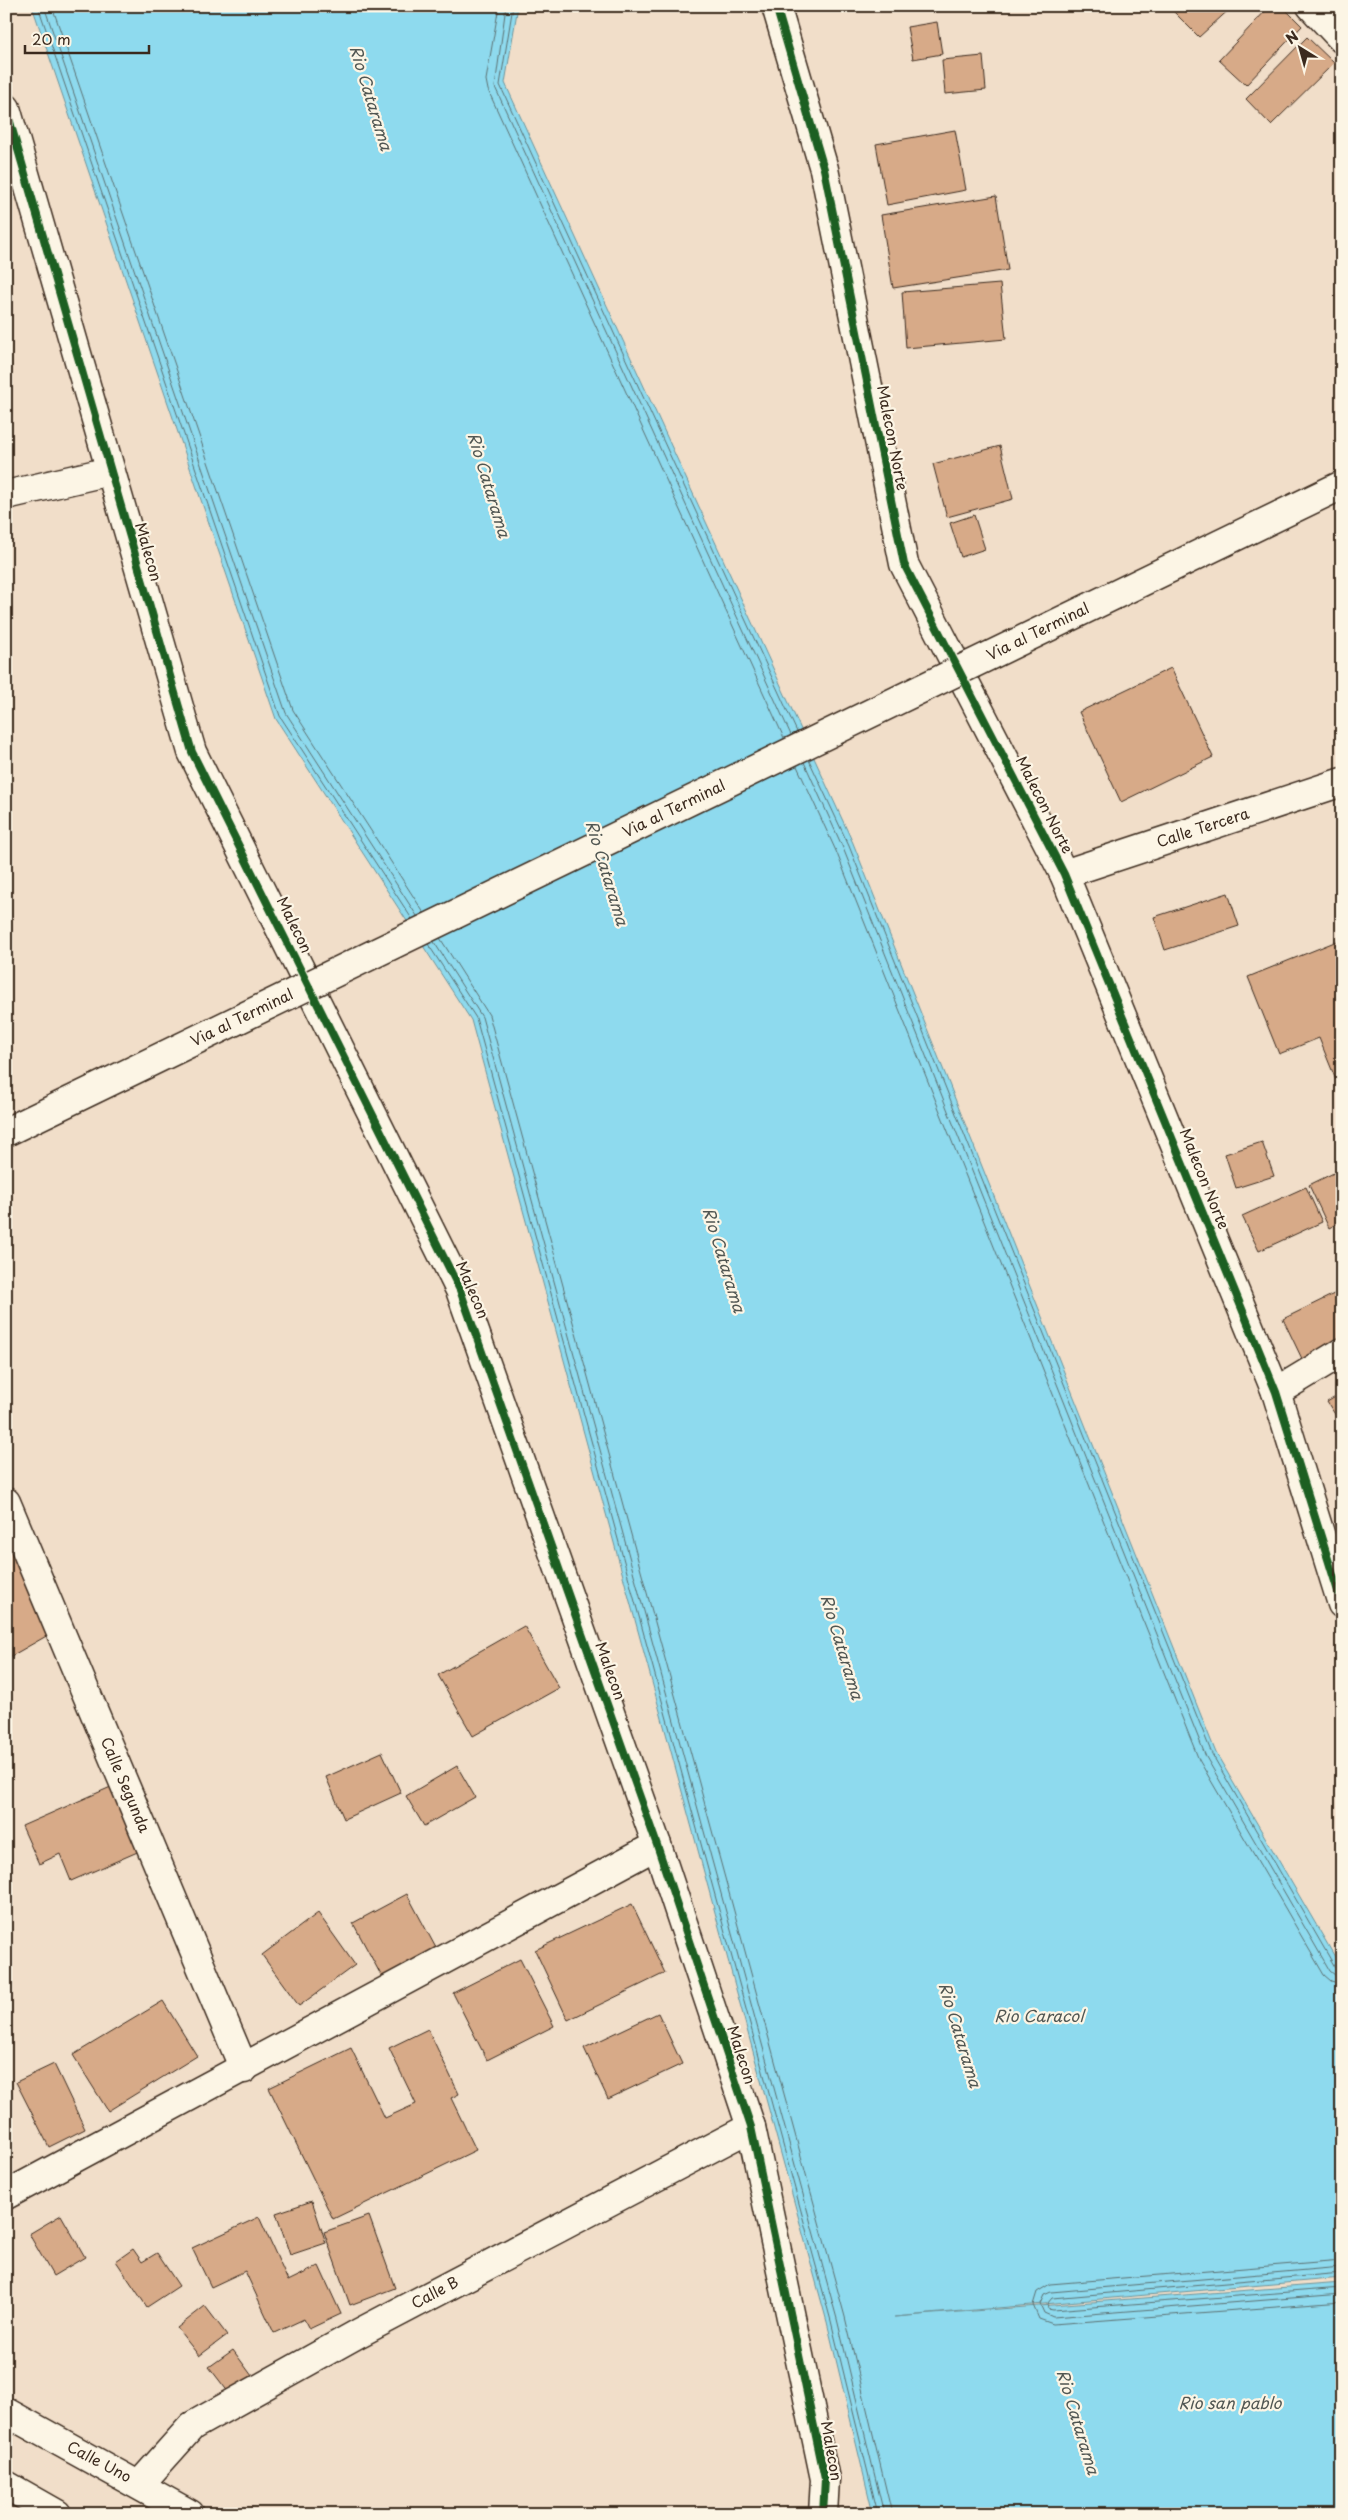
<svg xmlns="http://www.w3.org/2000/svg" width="1348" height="2520" font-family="'Playpen Sans',sans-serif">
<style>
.water{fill:#8edaee;stroke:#6d949b}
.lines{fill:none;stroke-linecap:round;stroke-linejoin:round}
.shore{stroke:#5c7071;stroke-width:1}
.building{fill:#d7aa88;stroke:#3b2a1e}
.minor-casing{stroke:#3b2a1e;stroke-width:31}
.minor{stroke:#fcf5e5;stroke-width:28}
.trunk-bridge-casing{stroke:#3b2a1e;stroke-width:31;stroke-linecap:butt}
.trunk-bridge{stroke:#fcf5e5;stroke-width:28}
.cycleway-casing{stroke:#fcf5e5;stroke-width:11}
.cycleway{stroke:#1b5e20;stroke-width:8}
.labels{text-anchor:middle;stroke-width:4.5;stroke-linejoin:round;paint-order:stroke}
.street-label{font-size:15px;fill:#3b2a1e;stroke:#fcf5e5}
.water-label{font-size:16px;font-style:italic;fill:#505652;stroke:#fcf5e5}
</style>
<rect width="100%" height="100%" fill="#f1dec9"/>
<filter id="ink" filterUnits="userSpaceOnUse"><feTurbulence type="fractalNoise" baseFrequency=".02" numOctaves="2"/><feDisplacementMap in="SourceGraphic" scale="10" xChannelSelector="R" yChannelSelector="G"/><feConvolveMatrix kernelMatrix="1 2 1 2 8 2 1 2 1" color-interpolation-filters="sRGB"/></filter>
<g filter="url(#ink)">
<!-- water -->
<polygon class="water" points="32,6 518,6 505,83 853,843 1216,1753 1342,1969 1342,2278 894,2317 1342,2283 1342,2514 873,2514 827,2322 471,1020 276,719"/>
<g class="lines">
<!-- shore -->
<g class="shore">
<polyline points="38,6 280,716 412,919"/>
<polyline points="44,6 286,713 417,916"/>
<polyline points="52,6 293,710 424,913"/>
<polyline points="499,6 486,80 488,90 784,738"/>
<polyline points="506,6 495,87 791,735"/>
<polyline points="513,6 500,85 797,732"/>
<polyline points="809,760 849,846 1212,1754 1335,1967 1342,1970"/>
<polyline points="804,762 843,848 1206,1757 1330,1971 1335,1975 1342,1976"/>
<polyline points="797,766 836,851 1199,1760 1324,1975 1331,1981 1342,1984"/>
<polyline points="440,938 489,1015 845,2317 892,2514"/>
<polyline points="434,942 482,1017 837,2319 884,2514"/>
<polyline points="428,944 476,1018 831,2321 878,2514"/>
<polyline points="1342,2260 1050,2284 1037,2292 1033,2305 1039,2319 1053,2324 1342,2302"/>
<polyline points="1342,2267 1051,2292 1044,2295 1040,2304 1044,2313 1053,2317 1342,2294"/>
<polyline points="1342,2273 1052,2298 1047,2304 1048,2309 1053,2310 1342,2288"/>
</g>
</g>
<!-- building -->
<g class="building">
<polygon points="1168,6 1233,6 1199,37"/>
<polygon points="1270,6 1282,6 1302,26 1246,85 1219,60"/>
<polygon points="937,22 942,54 913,59 907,27"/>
<polygon points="1307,37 1334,63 1271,125 1246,99"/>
<polygon points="983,56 986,90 945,94 942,60"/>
<polygon points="955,130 966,190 887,205 876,144"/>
<polygon points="996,196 1008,270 893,288 881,215"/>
<polygon points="1000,284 1006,339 906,348 902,292"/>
<polygon points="1000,446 1013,499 947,517 933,464"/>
<polygon points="974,515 985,549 961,557 950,523"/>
<polygon points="1171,668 1213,757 1121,802 1079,712"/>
<polygon points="1228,893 1239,926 1165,950 1154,917"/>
<polygon points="1342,939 1342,1078 1336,1080 1319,1038 1279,1054 1248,977"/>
<polygon points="1262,1142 1274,1176 1236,1188 1225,1154"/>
<polygon points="1342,1169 1342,1221 1329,1228 1309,1185"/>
<polygon points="1306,1187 1322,1222 1259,1251 1242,1216"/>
<polygon points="1338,1292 1342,1300 1342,1347 1305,1365 1283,1319"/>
<polygon points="1342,1393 1342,1425 1327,1402"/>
<polygon points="6,1543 57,1630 6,1659"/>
<polygon points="524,1626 559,1688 473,1736 438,1675"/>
<polygon points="382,1752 401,1793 344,1819 326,1777"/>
<polygon points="457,1766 475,1797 424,1826 406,1796"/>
<polygon points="113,1786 142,1850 71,1881 60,1854 39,1864 22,1826"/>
<polygon points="407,1894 436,1948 382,1977 353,1923"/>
<polygon points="632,1904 665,1973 568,2020 535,1950"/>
<polygon points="318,1913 355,1965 299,2006 262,1955"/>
<polygon points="520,1959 554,2026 487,2060 453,1993"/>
<polygon points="163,2001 197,2056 108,2111 73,2055"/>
<polygon points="658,2013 682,2064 608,2099 584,2048"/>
<polygon points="428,2029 459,2094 451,2098 476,2150 333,2219 269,2088 351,2048 385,2118 416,2104 389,2048"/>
<polygon points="54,2064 85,2129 49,2147 16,2082"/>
<polygon points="312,2201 326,2243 290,2255 276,2213"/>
<polygon points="61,2215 85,2257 53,2276 29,2234"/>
<polygon points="369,2216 395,2288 350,2305 324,2232"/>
<polygon points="259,2217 288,2281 319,2266 341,2314 309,2329 304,2319 274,2333 245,2271 211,2287 192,2248"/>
<polygon points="133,2249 142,2262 157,2253 179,2286 147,2307 116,2261"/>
<polygon points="205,2306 227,2335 199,2356 177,2328"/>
<polygon points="233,2350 252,2376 229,2393 209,2367"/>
</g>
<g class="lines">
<defs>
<g id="minor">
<polyline points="776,6 824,169 904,564 1064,874 1276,1392 1342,1604"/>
<polyline points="1311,6 1342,39"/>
<polyline points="6,108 192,752 460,1290 657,1845 751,2127 825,2479 823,2514"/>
<polyline points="6,495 110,471"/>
<polyline points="1064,874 1342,782"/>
<polyline points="1276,1392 1342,1352"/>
<polyline points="6,1502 244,2069"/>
<polyline points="6,2195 657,1845"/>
<polyline points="6,2412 190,2514"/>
<polyline points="140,2484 192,2426 359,2333 751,2127"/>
<polyline points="6,2485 57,2514"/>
</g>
</defs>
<!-- minor casing -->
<use href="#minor" class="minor-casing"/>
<!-- minor -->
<use href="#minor" class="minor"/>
<defs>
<polyline id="trunk-bridge" points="6,1132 1342,485"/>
</defs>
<!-- trunk-bridge casing -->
<use href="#trunk-bridge" class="trunk-bridge-casing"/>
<!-- trunk-bridge -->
<use href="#trunk-bridge" class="trunk-bridge"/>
<defs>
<g id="cycleway">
<polyline points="776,6 824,169 904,564 1064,874 1276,1392 1342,1604"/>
<polyline points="6,108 192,752 460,1290 657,1845 751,2127 825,2479 823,2514"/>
</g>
</defs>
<!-- cycleway casing -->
<use href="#cycleway" class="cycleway-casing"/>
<!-- cycleway -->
<use href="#cycleway" class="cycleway"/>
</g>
</g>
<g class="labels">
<!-- street labels -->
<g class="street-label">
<text transform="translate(892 438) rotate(79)" y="5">Malecon Norte</text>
<text transform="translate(148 552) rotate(74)" y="5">Malecon</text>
<text transform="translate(1038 632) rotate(-26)" y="5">Via al Terminal</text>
<text transform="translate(1044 805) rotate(63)" y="5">Malecon Norte</text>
<text transform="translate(674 809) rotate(-26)" y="5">Via al Terminal</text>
<text transform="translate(1203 828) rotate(-18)" y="5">Calle Tercera</text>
<text transform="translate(294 925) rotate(64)" y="5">Malecon</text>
<text transform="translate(242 1018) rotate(-26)" y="5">Via al Terminal</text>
<text transform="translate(1204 1179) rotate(68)" y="5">Malecon Norte</text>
<text transform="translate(472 1290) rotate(67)" y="5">Malecon</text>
<text transform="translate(610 1671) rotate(70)" y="5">Malecon</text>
<text transform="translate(125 1785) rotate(67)" y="5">Calle Segunda</text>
<text transform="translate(741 2055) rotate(72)" y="5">Malecon</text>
<text transform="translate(435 2293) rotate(-28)" y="5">Calle B</text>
<text transform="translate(831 2451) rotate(80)" y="5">Malecon</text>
<text transform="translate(99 2462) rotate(28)" y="5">Calle Uno</text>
</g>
<!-- water labels -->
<g class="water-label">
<text transform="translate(371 98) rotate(73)" y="6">Rio Catarama</text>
<text transform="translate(489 485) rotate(73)" y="6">Rio Catarama</text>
<text transform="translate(607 873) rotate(73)" y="6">Rio Catarama</text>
<text transform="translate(724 1260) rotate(73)" y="6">Rio Catarama</text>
<text transform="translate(842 1647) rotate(73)" y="6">Rio Catarama</text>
<text x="1039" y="2022">Rio Caracol</text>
<text transform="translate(960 2035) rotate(73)" y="6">Rio Catarama</text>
<text x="1230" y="2409">Rio san pablo</text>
<text transform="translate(1078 2422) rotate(73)" y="6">Rio Catarama</text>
</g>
</g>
<!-- margin -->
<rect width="1348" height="2520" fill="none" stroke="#fcf5e5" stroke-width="25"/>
<rect x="12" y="12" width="1323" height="2495" fill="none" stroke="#3b2a1e" stroke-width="2" filter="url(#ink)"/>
<!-- north arrow -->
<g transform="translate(1300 48) rotate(323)" stroke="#fcf5e5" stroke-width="4" paint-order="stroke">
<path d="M0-4L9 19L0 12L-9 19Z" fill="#3b2a1e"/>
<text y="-8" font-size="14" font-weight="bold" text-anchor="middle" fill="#3b2a1e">N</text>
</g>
<!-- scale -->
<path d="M25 45v8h124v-8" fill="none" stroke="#3b2a1e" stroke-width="2.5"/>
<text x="32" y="45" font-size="15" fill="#3b2a1e" stroke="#fcf5e5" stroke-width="4" paint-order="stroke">20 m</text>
</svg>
